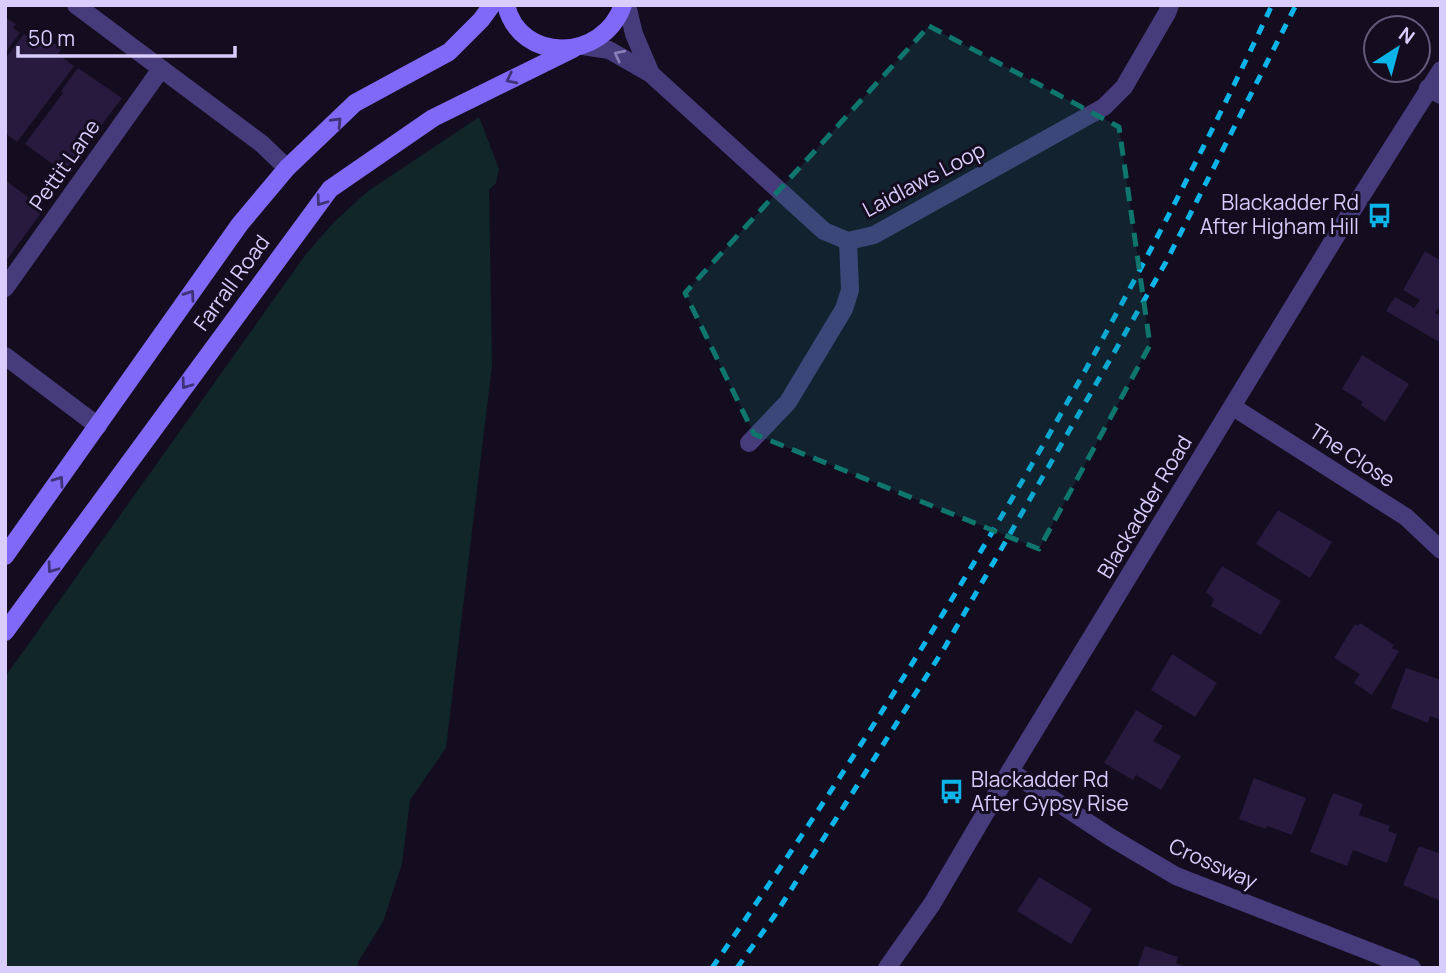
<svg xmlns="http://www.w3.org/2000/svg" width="1446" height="973" font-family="Manrope,sans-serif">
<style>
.green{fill:#112628}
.building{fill:#271a3e}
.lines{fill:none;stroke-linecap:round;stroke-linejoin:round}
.minor{stroke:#463b7b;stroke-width:18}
.tertiary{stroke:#463b7b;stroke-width:18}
.secondary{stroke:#8169f8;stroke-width:18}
.rail{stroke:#0bb5ea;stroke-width:5;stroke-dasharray:10 9;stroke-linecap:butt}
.oneway{stroke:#887db6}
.oneway2{stroke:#3f3276}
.marked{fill:#0f766e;fill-opacity:0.2;stroke:#0f766e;stroke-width:5;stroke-dasharray:14 9;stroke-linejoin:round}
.labels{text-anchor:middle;stroke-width:6;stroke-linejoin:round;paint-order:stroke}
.street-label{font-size:21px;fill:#d9cdfd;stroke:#130d1f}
.poi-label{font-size:21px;fill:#d9cdfd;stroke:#130d1f;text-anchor:end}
</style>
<rect width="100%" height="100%" fill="#130d1f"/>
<!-- green -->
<polygon class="green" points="479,117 499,169 496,183 489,190 492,365 446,748 410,800 402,864 383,922 358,962 358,968 5,968 5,677 306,254 335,221 368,191"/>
<!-- building -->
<g class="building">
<polygon points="5,17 16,24 13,28 20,33 5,53"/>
<polygon points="36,33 62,48 58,54 74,66 17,142 5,133 5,59 24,34 31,39"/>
<polygon points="78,68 122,98 65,173 25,144 63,93 61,91"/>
<polygon points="5,180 44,209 5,262"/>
<polygon points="1425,251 1441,261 1441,310 1438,308 1435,313 1441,316 1441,343 1386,311 1395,297 1414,308 1420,300 1403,290"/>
<polygon points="1362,355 1409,384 1385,422 1361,405 1363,402 1342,389"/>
<polygon points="1278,510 1332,542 1310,578 1256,544"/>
<polygon points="1222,566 1281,601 1261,635 1211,606 1214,599 1206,592"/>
<polygon points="1360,623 1394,645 1392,648 1399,651 1372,695 1354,683 1360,674 1334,658 1355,624 1358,626"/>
<polygon points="1172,654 1217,683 1195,717 1151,690"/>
<polygon points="1406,668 1441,680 1441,720 1430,716 1428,723 1391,708"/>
<polygon points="1136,710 1163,726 1153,741 1181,756 1161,790 1136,775 1133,780 1104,763"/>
<polygon points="1254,778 1306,798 1292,835 1267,826 1266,829 1239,819"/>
<polygon points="1333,793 1363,804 1359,815 1390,826 1388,831 1397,834 1387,863 1353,850 1347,866 1310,852"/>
<polygon points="1419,846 1441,854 1441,901 1403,885"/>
<polygon points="1039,877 1092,909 1071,944 1017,911"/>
<polygon points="1145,946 1178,957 1176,963 1186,968 1137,968"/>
</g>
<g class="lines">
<!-- minor -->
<g class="minor">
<polyline points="76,5 262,144 287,168"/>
<polyline points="627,5 634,34 651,74"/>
<polyline points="583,46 609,50 651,74 824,231 848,241 874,235 1104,107 1124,87 1167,13 1170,5"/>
<polyline points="1428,88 1441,95"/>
<polyline points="5,288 161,69"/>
<polyline points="5,356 98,426"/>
<polyline points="1233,407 1406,517 1441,550"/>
<polyline points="749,443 788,402 844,309 850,290 848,241"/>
<polyline points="1010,771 1110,837 1176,876 1412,968"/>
</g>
<!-- tertiary -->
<polyline class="tertiary" points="887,968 932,904 1010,771 1336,236 1441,70"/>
<!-- secondary -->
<g class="secondary">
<path d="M 506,5 C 520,64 603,62 623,5"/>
<polyline points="5,556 240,224 287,168 355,103 449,52 481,20 492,5"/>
<polyline points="5,632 330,189 433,118 573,49"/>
</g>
<!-- rail -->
<g class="rail">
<path d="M 712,968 C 923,662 1115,342 1272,5"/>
<polyline points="737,968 775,915 945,647 1166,262 1296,5"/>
</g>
</g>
<!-- one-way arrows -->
<defs><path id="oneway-chevron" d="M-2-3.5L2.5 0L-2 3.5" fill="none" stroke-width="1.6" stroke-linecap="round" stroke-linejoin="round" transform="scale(1.75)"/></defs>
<use class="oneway" href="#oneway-chevron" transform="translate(619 55) rotate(-153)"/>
<g class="oneway2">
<use href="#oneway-chevron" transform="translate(511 79) rotate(153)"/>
<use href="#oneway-chevron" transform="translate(337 122) rotate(-46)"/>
<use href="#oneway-chevron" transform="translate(321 201) rotate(126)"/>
<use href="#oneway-chevron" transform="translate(190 295) rotate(-55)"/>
<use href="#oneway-chevron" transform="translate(186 384) rotate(126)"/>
<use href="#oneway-chevron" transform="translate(59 481) rotate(-55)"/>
<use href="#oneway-chevron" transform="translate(52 568) rotate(126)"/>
</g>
<!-- marked area -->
<path class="marked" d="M 929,26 L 1119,127 L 1150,345 L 1039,549 L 754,434 L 685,293 Z"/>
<!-- icons -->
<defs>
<symbol id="bus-bare" viewBox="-9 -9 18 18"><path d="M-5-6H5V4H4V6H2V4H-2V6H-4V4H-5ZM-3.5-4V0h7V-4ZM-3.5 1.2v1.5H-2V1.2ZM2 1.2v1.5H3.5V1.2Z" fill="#0bb5ea" stroke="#130d1f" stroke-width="2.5" paint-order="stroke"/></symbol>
</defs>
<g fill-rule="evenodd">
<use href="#bus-bare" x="1362" y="198" width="35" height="35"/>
<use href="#bus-bare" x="934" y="774" width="35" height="35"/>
</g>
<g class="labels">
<!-- street labels -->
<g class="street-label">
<text transform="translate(65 165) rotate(-55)" y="7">Pettit Lane</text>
<text transform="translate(924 180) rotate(-28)" y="7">Laidlaws Loop</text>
<text transform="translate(232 283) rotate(-54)" y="7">Farrall Road</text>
<text transform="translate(1352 456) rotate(33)" y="7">The Close</text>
<text transform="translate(1145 507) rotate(-59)" y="7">Blackadder Road</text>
<text transform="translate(1213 864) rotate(24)" y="7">Crossway</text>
</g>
<!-- poi labels -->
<g class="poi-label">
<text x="1359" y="210">Blackadder Rd<tspan x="1359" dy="24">After Higham Hill</tspan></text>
<text x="971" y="787" text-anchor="start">Blackadder Rd<tspan x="971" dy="24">After Gypsy Rise</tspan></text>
</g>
</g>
<!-- border -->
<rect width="1446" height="973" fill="none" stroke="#d9cdfd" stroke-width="14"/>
<!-- north arrow -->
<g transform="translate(1397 49) rotate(36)"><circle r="33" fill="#130d1f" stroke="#625a78" stroke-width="2"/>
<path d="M0-5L12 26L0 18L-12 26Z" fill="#0bb5ea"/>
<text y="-10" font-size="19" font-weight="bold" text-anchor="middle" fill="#d9cdfd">N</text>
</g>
<!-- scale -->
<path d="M18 46v10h217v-10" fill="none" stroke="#d9cdfd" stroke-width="3.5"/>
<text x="28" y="46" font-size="21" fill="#d9cdfd" stroke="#130d1f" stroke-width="5" paint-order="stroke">50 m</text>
</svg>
